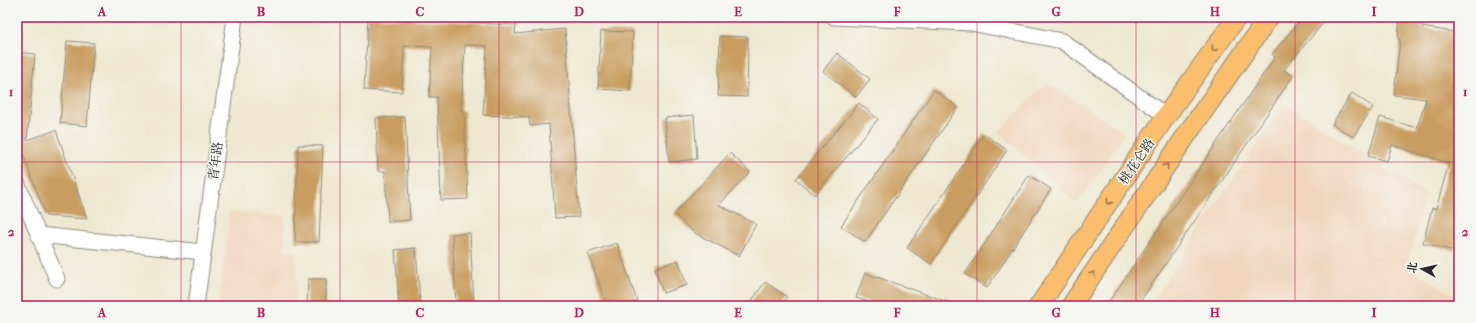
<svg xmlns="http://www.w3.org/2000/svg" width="1476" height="323" font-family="'IM FELL French Canon','Noto Serif SC',serif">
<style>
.built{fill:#f0d5bc}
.building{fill:#c99d5f}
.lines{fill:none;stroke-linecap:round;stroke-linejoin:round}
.minor-casing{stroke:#8c8a7e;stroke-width:17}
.major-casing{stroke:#8c8a7e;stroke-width:21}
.minor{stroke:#fff;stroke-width:15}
.major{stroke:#fabe6d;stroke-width:19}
.oneway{stroke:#92744c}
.grid{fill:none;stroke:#c2185b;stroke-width:1;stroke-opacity:0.55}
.labels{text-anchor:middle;stroke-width:3;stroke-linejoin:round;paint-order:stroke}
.street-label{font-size:13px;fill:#2b2b2b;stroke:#f6f6f2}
.neatline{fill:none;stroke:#c2185b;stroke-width:1.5}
.grid-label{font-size:13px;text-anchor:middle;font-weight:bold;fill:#c2185b}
</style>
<rect width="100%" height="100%" fill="#f6f6f2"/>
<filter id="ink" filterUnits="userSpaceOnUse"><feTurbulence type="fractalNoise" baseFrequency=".025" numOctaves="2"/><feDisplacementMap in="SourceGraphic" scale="8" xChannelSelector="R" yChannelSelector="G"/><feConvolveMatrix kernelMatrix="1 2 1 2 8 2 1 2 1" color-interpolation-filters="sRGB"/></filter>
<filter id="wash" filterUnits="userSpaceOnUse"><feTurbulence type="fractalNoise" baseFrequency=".012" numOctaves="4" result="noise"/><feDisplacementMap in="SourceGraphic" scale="16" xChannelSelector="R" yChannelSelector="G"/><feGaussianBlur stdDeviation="0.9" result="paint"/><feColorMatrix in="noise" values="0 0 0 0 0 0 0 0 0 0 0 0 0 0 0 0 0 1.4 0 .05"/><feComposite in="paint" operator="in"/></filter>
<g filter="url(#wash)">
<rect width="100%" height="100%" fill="#eee8d0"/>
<!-- built -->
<g class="built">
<polygon points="1047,82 1125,133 1077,204 999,132"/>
<polygon points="1284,103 1426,194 1407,266 1457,297 1459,299 1459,306 1149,306"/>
<polygon points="230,212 285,216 285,251 297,252 295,306 218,306"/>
</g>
<g id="blocks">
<!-- building -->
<g class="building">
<polygon points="368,17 516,25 515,34 565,29 579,217 555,218 549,124 530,126 529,117 483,115 487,46 465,45 461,111 464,111 468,199 441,200 437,97 429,97 432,47 404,46 402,92 364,90"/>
<polygon points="1303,17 1328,17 1284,70 1293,76 1137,306 1106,306 1275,57 1272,54"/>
<polygon points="1400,17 1423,17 1422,27 1459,33 1459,54 1454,85 1459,86 1459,231 1454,251 1423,243 1432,208 1436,209 1449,163 1392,145 1387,161 1368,156 1380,117 1417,128 1426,99 1394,95 1400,39 1398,39"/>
<polygon points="601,31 633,32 630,91 598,89"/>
<polygon points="720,36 748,37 747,97 718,96"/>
<polygon points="67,41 94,43 87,126 60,123"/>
<polygon points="17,52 35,54 27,140 56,130 87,219 46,216 23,154 17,153"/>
<polygon points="837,53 870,79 856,97 823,71"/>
<polygon points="934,90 958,107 865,242 841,226"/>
<polygon points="1352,93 1373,107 1353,137 1332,124"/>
<polygon points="859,103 878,119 815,195 796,179"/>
<polygon points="694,115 697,159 669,162 665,118"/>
<polygon points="405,117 410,220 388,222 385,171 378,171 376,118"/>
<polygon points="984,134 1007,150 931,264 907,248"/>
<polygon points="298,145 323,146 319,242 295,242"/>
<polygon points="730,153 750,172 719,205 756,224 739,256 693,232 674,214"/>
<polygon points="1029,175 1051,189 987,288 965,274"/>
<polygon points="470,233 474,306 456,306 452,234"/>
<polygon points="617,243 637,301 624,306 607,306 588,253"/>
<polygon points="416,248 420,302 399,303 395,250"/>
<polygon points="678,260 687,285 663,293 655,268"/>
<polygon points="865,273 954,304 953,306 881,306 856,298"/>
<polygon points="308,279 326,279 326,306 307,306"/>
<polygon points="765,282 787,297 781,306 748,306"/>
</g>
</g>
</g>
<g filter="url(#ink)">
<use href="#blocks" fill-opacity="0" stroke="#8c8a7e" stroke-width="1"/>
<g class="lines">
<defs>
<g id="minor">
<polyline points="834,17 971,23 1062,41 1166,116"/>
<polyline points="17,183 57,279"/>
<polyline points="39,235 203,252"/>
<polyline points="196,306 235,17"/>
</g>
<g id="major">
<polyline points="1039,306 1166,116 1237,17"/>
<polyline points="1071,306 1188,133 1269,17"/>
</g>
</defs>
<!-- minor casing -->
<use href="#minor" class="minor-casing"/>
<!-- major casing -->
<use href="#major" class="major-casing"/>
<!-- minor -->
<use href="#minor" class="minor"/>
<!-- major -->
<use href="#major" class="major"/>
</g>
<!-- one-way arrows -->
<defs><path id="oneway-chevron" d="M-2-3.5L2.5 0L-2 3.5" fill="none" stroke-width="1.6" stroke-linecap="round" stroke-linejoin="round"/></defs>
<g class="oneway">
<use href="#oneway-chevron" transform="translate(1214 49) rotate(125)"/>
<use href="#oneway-chevron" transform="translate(1166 166) rotate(-56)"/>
<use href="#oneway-chevron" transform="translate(1109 202) rotate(124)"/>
<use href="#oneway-chevron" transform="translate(1093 274) rotate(-56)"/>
</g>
</g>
<!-- grid -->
<path class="grid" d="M 181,17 L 181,306M 340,17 L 340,306M 499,17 L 499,306M 658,17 L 658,306M 818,17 L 818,306M 977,17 L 977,306M 1136,17 L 1136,306M 1295,17 L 1295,306M 17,162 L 1459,162"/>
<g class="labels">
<!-- street labels -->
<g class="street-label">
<text transform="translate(215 161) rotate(-82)" y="5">青年路</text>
<text transform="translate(1136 161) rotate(-56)" y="5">桃花仑路</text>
</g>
</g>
<!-- margin -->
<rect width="1476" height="323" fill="none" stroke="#f6f6f2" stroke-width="44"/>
<!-- north arrow -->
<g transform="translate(1422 269) rotate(278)" stroke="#f6f6f2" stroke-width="3" paint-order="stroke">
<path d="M0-3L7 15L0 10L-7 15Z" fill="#2b2b2b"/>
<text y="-6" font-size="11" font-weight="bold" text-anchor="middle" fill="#2b2b2b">北</text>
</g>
<rect x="22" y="22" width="1432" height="279" class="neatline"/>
<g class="grid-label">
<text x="102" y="16">A</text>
<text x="261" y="16">B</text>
<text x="420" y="16">C</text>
<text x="579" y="16">D</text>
<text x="738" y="16">E</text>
<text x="897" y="16">F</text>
<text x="1056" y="16">G</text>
<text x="1215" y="16">H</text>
<text x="1374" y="16">I</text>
<text x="11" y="96">1</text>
<text x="1465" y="96">1</text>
<text x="11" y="236">2</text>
<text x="1465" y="236">2</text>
<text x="102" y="317">A</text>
<text x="261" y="317">B</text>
<text x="420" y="317">C</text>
<text x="579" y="317">D</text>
<text x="738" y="317">E</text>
<text x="897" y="317">F</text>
<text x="1056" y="317">G</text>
<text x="1215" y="317">H</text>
<text x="1374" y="317">I</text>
</g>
</svg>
